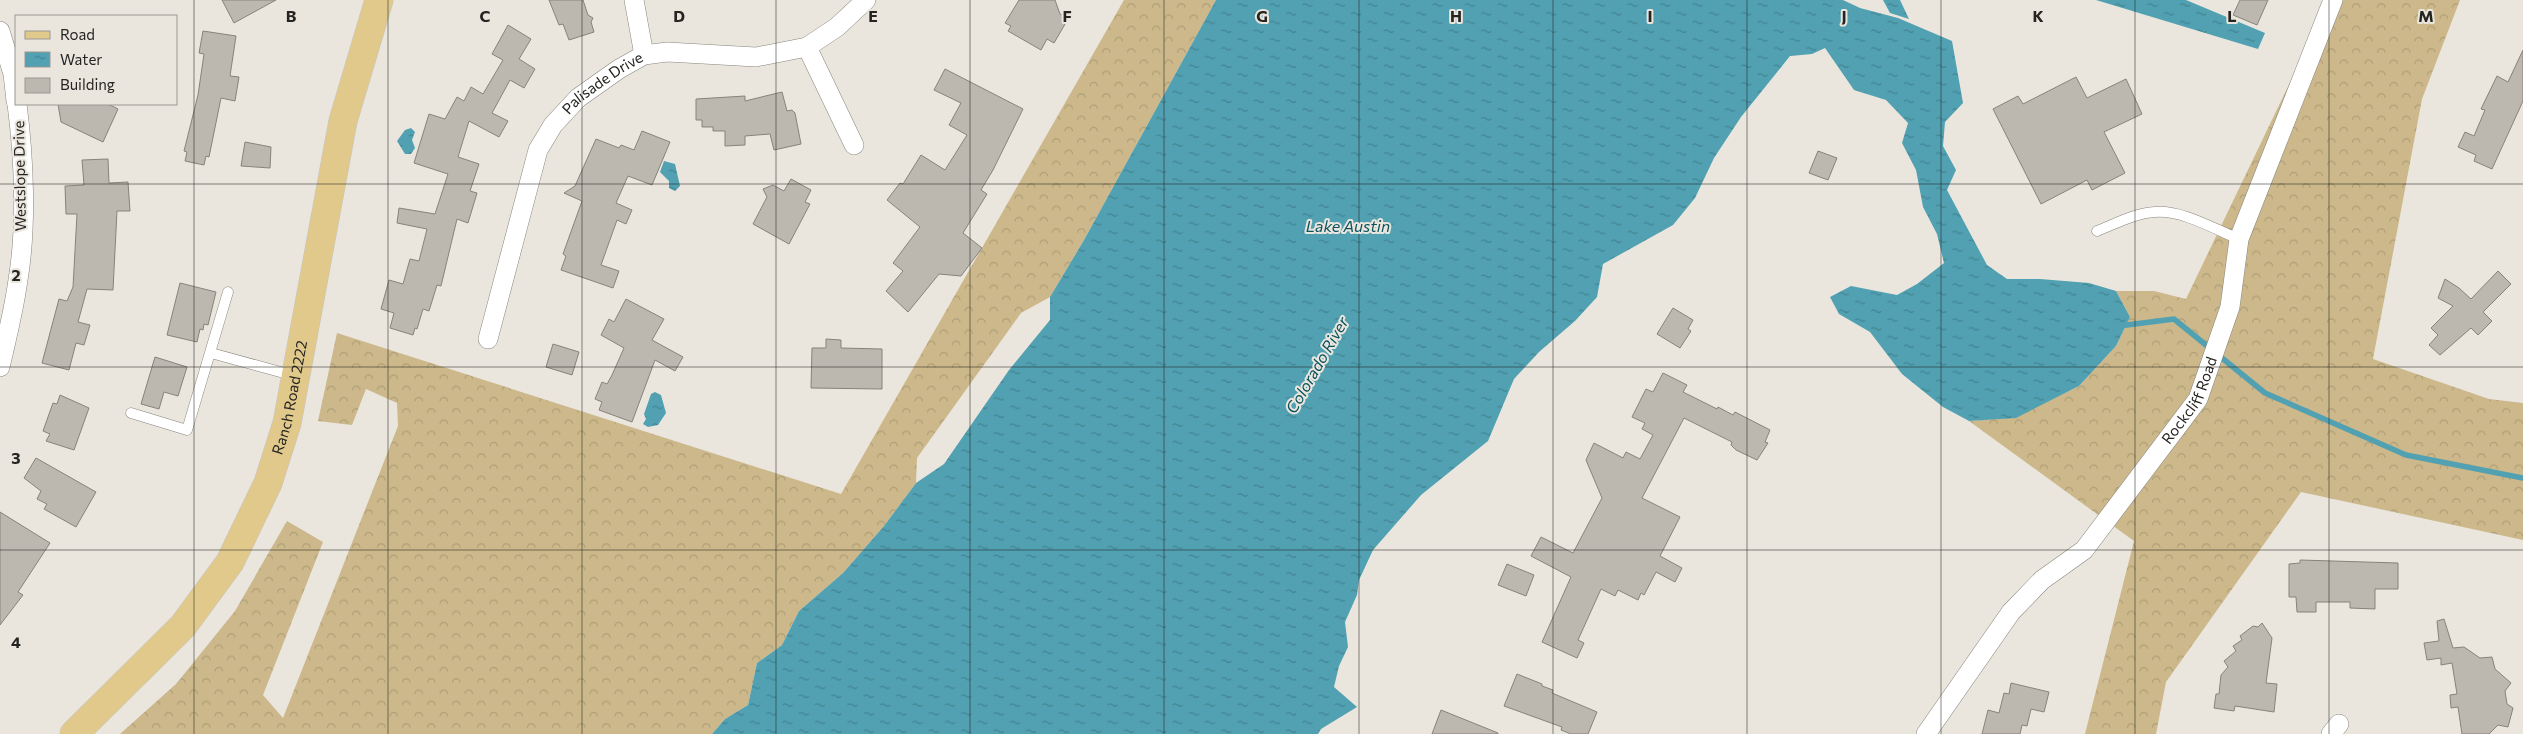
<svg xmlns="http://www.w3.org/2000/svg" width="2523" height="734" font-family="Commissioner,sans-serif">
<style>
.forest{fill:url(#forest-crowns)}
.water{fill:url(#water-ripples)}
.lines{fill:none;stroke-linecap:round;stroke-linejoin:round}
.stream{stroke:#51a1b2;stroke-width:5.5}
.building{fill:#bcb8b0;stroke:#87837b}
.service-casing{stroke:#88857d;stroke-width:11}
.minor-casing{stroke:#88857d;stroke-width:20}
.primary-casing{stroke:#c6c6c5;stroke-width:29}
.service{stroke:#fff;stroke-width:10}
.minor{stroke:#fff;stroke-width:19}
.primary{stroke:#e1c98b;stroke-width:28}
.grid{fill:none;stroke:#252421;stroke-width:1;stroke-opacity:0.55}
.labels{text-anchor:middle;stroke-width:4;stroke-linejoin:round;paint-order:stroke}
.street-label{font-size:15px;fill:#252421;stroke:#eae6de}
.water-label{font-size:16px;font-style:italic;fill:#0a525e;stroke:#eae6de}
.grid-label{font-size:16px;text-anchor:middle;font-weight:bold;fill:#252421;stroke:#eae6de;stroke-width:4;stroke-linejoin:round;paint-order:stroke}
</style>
<defs>
<pattern id="forest-crowns" width="20" height="18" patternUnits="userSpaceOnUse" patternTransform="scale(1.25)"><rect width="20" height="18" fill="#ccb88a"/><path d="M2 6a3 3 0 1 1 6 0M12 15a3 3 0 1 1 6 0" fill="none" stroke="#af9e77"/></pattern>
<pattern id="water-ripples" width="26" height="14" patternUnits="userSpaceOnUse" patternTransform="scale(1.25)"><rect width="26" height="14" fill="#51a1b2"/><path d="M2 4q2-2 4 0t4 0M15 11q2-2 4 0t4 0" fill="none" stroke="#438390"/></pattern>
</defs>
<rect width="100%" height="100%" fill="#eae6de"/>
<!-- forest -->
<g class="forest">
<polygon points="1124,0 1216,0 1084,240 1050,297 1021,313 917,458 916,483 884,526 843,573 799,611 782,645 757,663 748,705 725,719 712,734 120,734 176,684 235,611 287,521 323,542 263,695 283,718 398,426 397,403 366,389 352,425 318,421 337,333 841,494"/>
<polygon points="2325,0 2460,0 2422,99 2373,359 2489,399 2523,403 2523,540 2301,492 2166,682 2156,734 2085,734 2134,541 1969,421 2016,417 2079,386 2116,346 2130,317 2116,291 2154,291 2186,299 2306,49"/>
</g>
<!-- water -->
<g class="water">
<polygon points="1216,0 1843,0 1860,8 1898,18 1952,41 1963,103 1945,122 1943,146 1956,170 1947,190 1987,265 2007,279 2040,279 2089,283 2116,291 2130,317 2116,346 2079,386 2016,418 1969,421 1943,407 1902,374 1870,332 1839,314 1830,297 1851,286 1897,295 1917,284 1944,263 1937,234 1923,207 1916,170 1902,143 1908,123 1886,100 1854,90 1825,48 1812,54 1790,56 1741,117 1714,158 1695,198 1673,225 1603,264 1597,297 1575,321 1539,352 1514,379 1488,441 1421,495 1373,550 1359,580 1357,595 1345,622 1348,647 1339,666 1334,687 1357,707 1321,729 1318,734 712,734 725,719 748,705 757,663 782,645 799,611 843,573 884,526 916,483 944,464 1009,370 1050,320 1050,297 1084,240"/>
<polygon points="1883,0 1900,0 1909,19 1890,13"/>
<polygon points="2096,0 2186,0 2265,33 2258,49"/>
<polygon points="411,128 415,132 412,140 415,148 411,154 405,154 397,141 405,130"/>
<polygon points="664,161 675,164 680,186 675,191 669,188 669,181 660,172"/>
<polygon points="655,392 661,395 666,413 658,425 648,427 643,424 646,419 644,414 651,394"/>
</g>
<g class="lines">
<!-- stream -->
<polyline class="stream" points="2119,326 2174,319 2265,393 2406,455 2523,478"/>
</g>
<!-- building -->
<g class="building">
<polygon points="222,0 276,0 234,23"/>
<polygon points="549,0 583,0 588,15 593,18 591,22 594,32 569,40 563,24 559,25"/>
<polygon points="1019,0 1055,0 1060,14 1068,19 1054,43 1047,39 1041,50 1008,31 1011,26 1005,23"/>
<polygon points="2240,0 2268,0 2257,25 2233,15"/>
<polygon points="508,25 531,39 519,59 535,69 524,88 510,80 492,113 508,121 499,137 469,121 458,157 479,164 470,191 477,193 468,223 457,219 441,286 437,285 429,311 423,309 417,329 415,328 413,335 390,328 394,313 381,309 389,280 403,284 410,259 419,261 427,229 397,223 399,208 435,214 448,174 414,163 429,114 445,119 457,97 464,101 471,87 483,94 503,60 492,54"/>
<polygon points="203,31 236,36 230,76 239,77 235,101 221,98 209,157 206,156 204,165 185,161 187,152 184,151 198,95 204,54 199,53"/>
<polygon points="2523,50 2523,101 2492,169 2474,161 2476,155 2458,147 2465,132 2474,136 2485,110 2481,109 2497,76 2508,82"/>
<polygon points="945,69 1023,109 993,170 981,190 987,194 963,233 982,248 961,276 939,274 908,312 886,291 903,271 893,263 920,227 887,200 900,183 903,184 921,155 945,170 967,135 949,125 961,103 934,90"/>
<polygon points="2076,77 2087,98 2126,79 2142,114 2104,132 2125,173 2092,190 2087,180 2041,204 1993,109 2018,96 2023,104"/>
<polygon points="782,92 787,111 792,110 795,113 801,144 774,150 770,134 745,136 745,145 725,146 725,131 713,131 713,127 702,127 702,120 696,120 696,99 745,96 745,101"/>
<polygon points="58,104 108,104 118,109 103,142 61,122"/>
<polygon points="642,131 670,142 652,185 628,176 616,203 632,210 626,224 617,220 601,265 619,271 613,288 561,270 566,256 563,254 582,201 564,193 575,186 596,139 619,148 621,145 634,150"/>
<polygon points="245,142 271,147 270,168 241,166"/>
<polygon points="1818,151 1837,158 1828,180 1809,173"/>
<polygon points="108,159 109,183 128,182 130,211 117,211 113,290 87,289 78,322 90,325 84,345 76,343 69,370 42,363 59,299 67,301 73,287 77,214 66,214 65,186 84,185 82,160"/>
<polygon points="791,179 811,190 805,202 810,204 789,244 753,224 767,197 763,189 773,185 784,191"/>
<polygon points="2498,271 2511,284 2483,312 2492,321 2478,335 2471,328 2440,355 2429,345 2438,335 2431,328 2453,306 2438,298 2445,279 2459,288 2471,299"/>
<polygon points="180,283 216,292 208,325 204,324 203,330 200,329 197,342 167,335"/>
<polygon points="626,299 664,319 652,340 683,357 675,371 655,360 632,422 599,410 602,402 595,399 602,382 607,384 612,375 624,348 601,335 609,319 614,322"/>
<polygon points="1673,308 1693,320 1688,329 1691,331 1680,348 1657,334"/>
<polygon points="826,339 841,340 841,348 882,349 882,389 811,388 812,348 826,348"/>
<polygon points="553,344 579,352 572,375 546,367"/>
<polygon points="155,357 187,367 178,396 164,392 159,409 141,404"/>
<polygon points="1663,373 1687,385 1683,392 1717,409 1718,407 1733,415 1735,412 1770,430 1765,442 1768,443 1757,460 1736,450 1731,445 1732,442 1684,418 1642,498 1680,517 1660,556 1682,568 1675,582 1656,572 1644,595 1641,593 1638,600 1618,590 1615,596 1601,589 1578,640 1584,643 1577,658 1542,642 1571,577 1531,556 1541,537 1573,553 1602,498 1586,460 1594,443 1623,458 1626,452 1640,459 1653,435 1642,429 1645,423 1632,417 1646,389 1653,392"/>
<polygon points="60,395 89,408 74,450 46,441 50,434 43,431 53,403 57,404"/>
<polygon points="36,458 96,492 76,527 44,509 47,504 37,499 41,491 24,478"/>
<polygon points="0,512 50,543 18,592 23,595 0,625"/>
<polygon points="2300,560 2398,563 2398,589 2375,589 2375,609 2350,608 2350,602 2316,602 2316,612 2297,612 2296,597 2289,597 2289,564 2300,563"/>
<polygon points="1507,564 1534,575 1526,596 1498,585"/>
<polygon points="2444,619 2453,648 2464,647 2480,658 2492,657 2495,669 2511,683 2505,691 2507,704 2513,708 2508,727 2498,725 2489,734 2462,734 2458,707 2451,708 2450,695 2457,694 2452,663 2441,665 2441,658 2427,660 2424,643 2439,641 2437,621"/>
<polygon points="2262,623 2272,638 2266,683 2277,684 2274,712 2235,706 2234,711 2214,708 2216,694 2219,694 2221,675 2228,667 2224,661 2236,651 2233,646 2242,640 2240,636 2253,626 2258,627"/>
<polygon points="1517,674 1542,684 1542,686 1553,690 1552,693 1597,712 1588,734 1571,734 1561,730 1562,727 1504,706"/>
<polygon points="2011,683 2049,692 2044,712 2031,709 2027,726 2022,725 2020,734 1982,734 1988,710 1999,713 2004,693 2009,694"/>
<polygon points="1441,710 1498,733 1498,734 1432,734"/>
</g>
<g class="lines">
<defs>
<g id="service">
<path d="M 2097,231 C 2115,224 2135,213 2155,212 C 2183,210 2214,229 2239,239"/>
<polyline points="211,353 295,376"/>
<polyline points="131,413 187,430 228,292"/>
</g>
<g id="minor">
<polyline points="634,0 644,55"/>
<polyline points="0,31 13,74 16,101"/>
<polyline points="807,47 854,145"/>
<path id="s1" d="M 488,339 L 538,150 L 553,125 L 578,98 L 619,69 L 644,55 L 667,52 L 756,57 L 807,47 L 837,27 L 866,0"/>
<path d="M 0,367 C 7,338 14,309 18,280 C 27,226 24,158 17,104"/>
<path id="s2" d="M 1926,734 L 2011,612 L 2042,580 L 2084,550 L 2198,399 L 2230,307 L 2239,239 L 2333,0"/>
<polyline points="2331,734 2339,724"/>
</g>
<g id="primary">
<path id="s3" d="M 74,734 L 183,626 L 230,562 L 268,483 L 287,423 L 343,121 L 379,0"/>
</g>
</defs>
<!-- service casing -->
<use href="#service" class="service-casing"/>
<!-- minor casing -->
<use href="#minor" class="minor-casing"/>
<!-- primary casing -->
<use href="#primary" class="primary-casing"/>
<!-- service -->
<use href="#service" class="service"/>
<!-- minor -->
<use href="#minor" class="minor"/>
<!-- primary -->
<use href="#primary" class="primary"/>
</g>
<!-- grid -->
<path class="grid" d="M 194,0 L 194,734M 388,0 L 388,734M 582,0 L 582,734M 776,0 L 776,734M 970,0 L 970,734M 1164,0 L 1164,734M 1359,0 L 1359,734M 1553,0 L 1553,734M 1747,0 L 1747,734M 1941,0 L 1941,734M 2135,0 L 2135,734M 2329,0 L 2329,734M 0,184 L 2523,184M 0,367 L 2523,367M 0,550 L 2523,550"/>
<g class="labels">
<!-- street labels -->
<g class="street-label">
<text dy="5" stroke="none"><textPath href="#s1" startOffset="290">Palisade Drive</textPath></text>
<text transform="translate(20 176) rotate(-91)" y="5">Westslope Drive</text>
<text dy="5" stroke="none"><textPath href="#s3" startOffset="409">Ranch Road 2222</textPath></text>
<text dy="5" stroke="none"><textPath href="#s2" startOffset="429">Rockcliff Road</textPath></text>
</g>
<!-- water labels -->
<g class="water-label">
<text x="1348" y="232">Lake Austin</text>
<text transform="translate(1317 365) rotate(-60)" y="6">Colorado River</text>
</g>
</g>
<g class="grid-label">
<text x="291" y="22">B</text>
<text x="485" y="22">C</text>
<text x="679" y="22">D</text>
<text x="873" y="22">E</text>
<text x="1067" y="22">F</text>
<text x="1262" y="22">G</text>
<text x="1456" y="22">H</text>
<text x="1650" y="22">I</text>
<text x="1844" y="22">J</text>
<text x="2038" y="22">K</text>
<text x="2232" y="22">L</text>
<text x="2426" y="22">M</text>
<text x="16" y="281">2</text>
<text x="16" y="464">3</text>
<text x="16" y="648">4</text>
</g>
<!-- legend -->
<rect x="15" y="15" width="162" height="90" fill="#eae6de" stroke="#9b9892"/>
<rect x="25" y="31" width="25" height="8" fill="#e1c98b" stroke="#9b9892"/>
<text x="60" y="40" font-size="15" fill="#252421">Road</text>
<rect x="25" y="52" width="25" height="15" fill="url(#water-ripples)" stroke="#9b9892"/>
<text x="60" y="65" font-size="15" fill="#252421">Water</text>
<rect x="25" y="78" width="25" height="15" fill="#bcb8b0" stroke="#9b9892"/>
<text x="60" y="90" font-size="15" fill="#252421">Building</text>
</svg>
